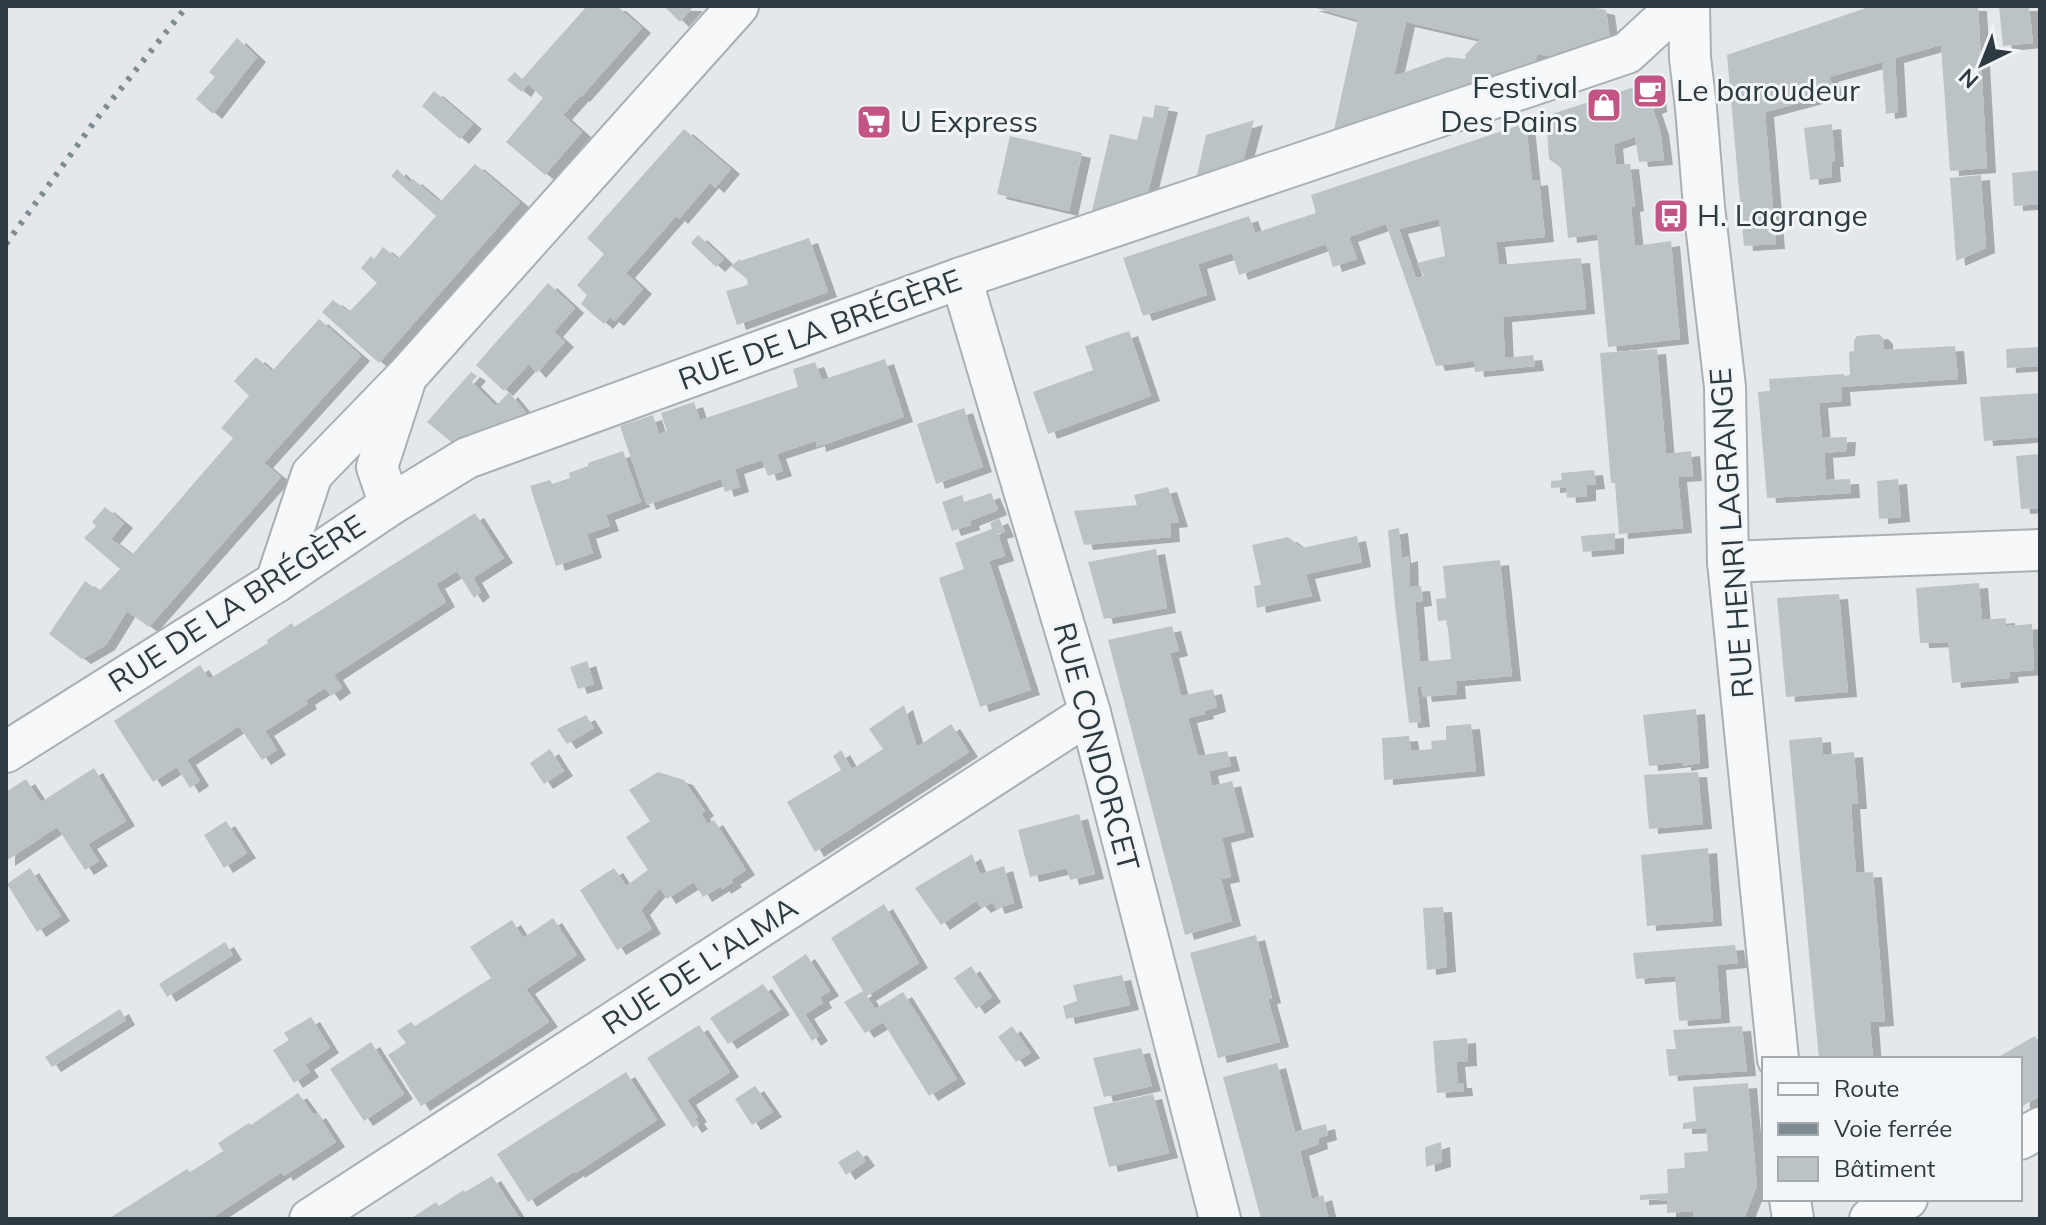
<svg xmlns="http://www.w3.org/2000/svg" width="2046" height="1225" font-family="Mulish,sans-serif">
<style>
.building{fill:#bbc3c7;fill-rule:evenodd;filter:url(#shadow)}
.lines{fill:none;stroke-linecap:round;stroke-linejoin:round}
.minor-casing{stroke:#a9b0b4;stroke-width:44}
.minor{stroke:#f6f8f9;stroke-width:40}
.rail{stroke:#7e8b92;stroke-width:6;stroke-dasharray:4 8;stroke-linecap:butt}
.labels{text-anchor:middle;stroke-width:6;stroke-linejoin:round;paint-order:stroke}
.poi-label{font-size:30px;fill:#2d3a41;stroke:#f3f6f8;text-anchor:start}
.street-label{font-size:30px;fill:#2d3a41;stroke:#f3f6f8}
</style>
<defs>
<filter id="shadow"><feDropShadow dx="9" dy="5" stdDeviation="0" flood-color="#0004"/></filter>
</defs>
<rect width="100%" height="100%" fill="#e4e8ea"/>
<!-- building -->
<g class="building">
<polygon points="587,6 617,6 642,28 581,97 580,96 563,115 582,132 545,175 506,142 543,98 528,84 522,92 507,80 515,72 522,79"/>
<polygon points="664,6 694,6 680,22"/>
<path d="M 1309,6 L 1587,6 L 1606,10 L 1610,40 L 1557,58 L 1537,54 L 1534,66 L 1333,134 L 1358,20 ZM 1406,22 L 1480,39 L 1465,55 L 1466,59 L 1447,57 L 1394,76 Z"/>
<polygon points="1872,6 1978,6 1987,168 1950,171 1941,45 1895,58 1898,112 1886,114 1882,62 1829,77 1836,93 1765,112 1776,244 1744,246 1727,55"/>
<polygon points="1999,6 2029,6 2033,43 2003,46"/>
<polygon points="237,38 257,57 213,114 196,99 215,77 209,72"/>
<polygon points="1656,80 1658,107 1653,109 1660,130 1664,160 1639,162 1635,137 1614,144 1616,165 1630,164 1635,206 1631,207 1635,246 1671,241 1680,339 1608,347 1597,234 1568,238 1561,168 1549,159 1546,116"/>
<polygon points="434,91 473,124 460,139 422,106"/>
<polygon points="1155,105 1169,107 1147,196 1091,215 1110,134 1137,140 1143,116 1153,118"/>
<polygon points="1254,120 1242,165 1196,180 1206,135"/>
<path d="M 1526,123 L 1532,181 L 1539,180 L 1545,237 L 1496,242 L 1499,265 L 1581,258 L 1586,309 L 1503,317 L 1505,358 L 1533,355 L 1535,366 L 1475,372 L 1474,361 L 1436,366 L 1386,224 L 1349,237 L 1357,259 L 1333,267 L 1326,244 L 1239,275 L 1232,253 L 1198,264 L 1207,295 L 1143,316 L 1123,258 L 1249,216 L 1255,233 L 1316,213 L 1311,195 ZM 1439,219 L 1445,256 L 1417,263 L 1424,276 L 1416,278 L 1399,229 Z"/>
<polygon points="1832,124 1835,162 1831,162 1832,177 1810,180 1804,128"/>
<polygon points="684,129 731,169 715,188 710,183 679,219 676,216 626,273 643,289 615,321 610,317 604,324 581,304 587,295 577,285 604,254 587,238"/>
<polygon points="1010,136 1082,153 1069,211 997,194"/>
<polygon points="475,164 520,202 379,363 322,312 333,300 349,312 377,283 361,268 371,256 374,259 383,247 398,259 436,216 391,176 397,169 410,182 413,179 440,202"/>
<polygon points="2040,170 2040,204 2014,206 2012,173"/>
<polygon points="1981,175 1986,248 1956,261 1950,178"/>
<polygon points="698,235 724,259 716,267 691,243"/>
<polygon points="809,238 828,292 737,325 726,291 748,285 747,279 731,266 740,259 740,261"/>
<polygon points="548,283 575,308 554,332 565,342 537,373 529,364 504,391 476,365"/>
<polygon points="319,319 361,356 264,463 281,477 149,627 127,611 106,645 82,659 49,634 85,581 99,591 120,569 84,538 96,526 92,522 105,507 124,523 111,539 132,555 233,438 221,428 249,396 234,381 256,357 272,371"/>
<polygon points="1129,331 1151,396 1048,434 1033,392 1093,370 1085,346"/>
<polygon points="1879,334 1884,339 1884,350 1955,346 1958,379 1841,387 1842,401 1819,403 1822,438 1847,437 1846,451 1824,453 1826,480 1850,479 1851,493 1767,498 1758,392 1770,391 1769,379 1844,374 1844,376 1850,375 1849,352 1854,351 1854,340 1857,336"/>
<polygon points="2040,347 2040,366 2007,368 2006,349"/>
<polygon points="1657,349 1666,454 1691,451 1693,476 1678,477 1683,528 1619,534 1615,483 1611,483 1600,353"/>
<polygon points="885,359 904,417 817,447 816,441 777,454 783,471 768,476 762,460 735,469 740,487 725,492 721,479 647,505 620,426 653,415 659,434 667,431 661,413 694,402 700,420 798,387 793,369 815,362 822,380"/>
<polygon points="471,372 477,376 472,382 496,406 509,392 526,413 456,446 427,422"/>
<polygon points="2040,393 2040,437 1984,441 1980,397"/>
<polygon points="964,408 983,467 936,484 917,424"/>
<polygon points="623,451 641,502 606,515 610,526 587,534 593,553 556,566 530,486 550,480 552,484 570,478 569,473 588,466 588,463"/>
<polygon points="2040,454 2040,508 2021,509 2016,456"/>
<polygon points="1594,470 1596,484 1587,485 1587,496 1567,498 1566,487 1551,488 1551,481 1562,480 1561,473"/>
<polygon points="1898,479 1901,517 1879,519 1877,481"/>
<polygon points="1168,487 1179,522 1170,523 1171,537 1084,545 1074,511 1137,505 1134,495"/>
<polygon points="991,493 998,510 970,521 971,525 952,531 942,502 962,495 964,502"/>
<polygon points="475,513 504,558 473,578 481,592 474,598 457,571 436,584 446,602 334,675 342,688 331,696 325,688 306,700 308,704 265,731 277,750 262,760 239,726 187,760 200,781 190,788 177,767 153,782 114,721 200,665 209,679 268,643 267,640 292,623 294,627"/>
<polygon points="999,518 1005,532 998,534 1005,556 989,561 1031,690 980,707 939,578 964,569 955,543 992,529 990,523"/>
<polygon points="1399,528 1402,558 1409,556 1410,587 1421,586 1423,601 1415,602 1420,662 1451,659 1447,620 1438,621 1436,599 1446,598 1443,566 1500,560 1512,676 1456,681 1457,694 1423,697 1421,686 1417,687 1421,722 1409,723 1395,605 1388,530"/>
<polygon points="1615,533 1615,549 1583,552 1581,536"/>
<polygon points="1357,536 1362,562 1306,574 1312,596 1257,608 1254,586 1261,585 1252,545 1288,537 1302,548"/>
<polygon points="1156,549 1167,608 1104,619 1088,562"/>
<polygon points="1979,583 1982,620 2006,618 2006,626 2032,624 2034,670 2009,672 2010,678 1952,683 1948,642 1920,643 1916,588"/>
<polygon points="1839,594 1848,692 1786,697 1777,598"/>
<polygon points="1172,626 1179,651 1170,653 1181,696 1213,689 1217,707 1204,711 1205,714 1188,718 1198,756 1227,751 1231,766 1209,771 1212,786 1232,781 1245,832 1222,838 1231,877 1221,879 1232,921 1185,935 1108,640"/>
<polygon points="587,661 594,684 578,689 570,667"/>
<polygon points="904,705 917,747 951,724 969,752 815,852 787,802 841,770 833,756 841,750 852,769 883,749 869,729"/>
<polygon points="1696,709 1700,763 1682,766 1682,762 1649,766 1643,715"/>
<polygon points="586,715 594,728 567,744 557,729"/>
<polygon points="1471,724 1476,771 1384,780 1382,738 1409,736 1411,751 1432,749 1431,741 1446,740 1446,726"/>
<polygon points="1822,737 1823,755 1854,752 1858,804 1851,804 1856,873 1873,872 1885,1021 1870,1022 1873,1059 1819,1059 1789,740"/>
<polygon points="550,749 564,771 544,784 530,763"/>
<polygon points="94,768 126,821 88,844 99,861 85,870 57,827 6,861 6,792 26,779 41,802"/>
<polygon points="658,772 684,780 705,811 701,814 708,824 714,820 746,870 731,880 733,882 722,889 721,886 703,897 694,882 667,899 660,888 641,910 652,929 617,950 580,890 614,868 626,886 648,870 626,837 650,821 629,790"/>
<polygon points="1698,772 1703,824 1649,829 1644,775"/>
<polygon points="1079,814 1095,874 1070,880 1067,868 1030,877 1018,830"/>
<polygon points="226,821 247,853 224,868 204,835"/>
<polygon points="1708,848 1713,921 1647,926 1641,855"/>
<polygon points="972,854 980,874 1004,866 1014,903 996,909 993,902 982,908 976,901 941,925 915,888"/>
<polygon points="30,868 61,916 37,932 7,884"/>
<polygon points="884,904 919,963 867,996 875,1009 903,992 930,1035 957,1079 929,1096 883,1022 865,1033 844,1002 863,991 831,938"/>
<polygon points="1443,907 1447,967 1427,970 1423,908"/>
<polygon points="553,918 577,955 526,989 549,1022 421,1106 388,1055 406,1043 397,1031 411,1022 415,1026 491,978 470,947 512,920 523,938"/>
<polygon points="1256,935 1272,998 1268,999 1280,1042 1218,1058 1190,953"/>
<polygon points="225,942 233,955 167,997 159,984"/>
<polygon points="1735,945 1738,963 1717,965 1721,1018 1679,1021 1675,976 1636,979 1633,953"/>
<polygon points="806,954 830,991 820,997 823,1003 805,1014 819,1036 812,1041 772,977"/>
<polygon points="971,966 992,997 976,1009 954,978"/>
<polygon points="1122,975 1130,1005 1066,1019 1063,1006 1077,1001 1073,985"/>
<polygon points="763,984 781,1010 728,1044 710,1018"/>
<polygon points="120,1009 126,1020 52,1067 45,1057"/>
<polygon points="311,1017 330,1048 305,1065 310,1072 294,1083 273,1050 289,1040 284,1033"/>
<polygon points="699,1025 730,1072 687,1100 698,1117 695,1119 699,1124 693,1128 647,1058"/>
<polygon points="1012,1026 1031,1053 1016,1062 998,1037"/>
<polygon points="1742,1026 1747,1071 1669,1076 1666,1049 1676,1049 1673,1030"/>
<polygon points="2035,1036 2040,1043 2040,1096 2021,1107 2020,1059 1995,1059"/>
<polygon points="1467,1038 1468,1061 1456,1062 1458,1083 1463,1083 1464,1091 1437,1093 1433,1041"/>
<polygon points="371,1042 404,1094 364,1121 330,1069"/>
<polygon points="1141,1048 1152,1086 1104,1097 1093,1058"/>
<polygon points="1277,1063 1295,1132 1326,1124 1328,1135 1318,1138 1319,1144 1300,1151 1312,1199 1323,1195 1329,1219 1261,1219 1223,1077"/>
<polygon points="626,1072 657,1120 576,1173 575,1171 528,1202 497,1154"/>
<polygon points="1748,1083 1757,1186 1744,1219 1694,1219 1693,1211 1667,1213 1667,1201 1659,1201 1659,1199 1640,1200 1640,1195 1668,1193 1667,1169 1685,1168 1684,1153 1708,1151 1706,1128 1683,1129 1683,1123 1696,1121 1693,1087"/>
<polygon points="755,1086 773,1112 752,1125 735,1099"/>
<polygon points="298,1093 314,1115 317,1113 336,1142 284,1176 282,1172 210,1219 108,1219 187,1169 190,1172 223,1151 218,1143 249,1123 251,1125"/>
<polygon points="1153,1094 1169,1153 1109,1167 1093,1107"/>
<polygon points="1441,1142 1442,1162 1426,1167 1425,1147"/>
<polygon points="858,1150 866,1161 846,1175 838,1162"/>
<polygon points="492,1176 520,1219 410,1219 436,1202 439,1206 464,1190 465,1192"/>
</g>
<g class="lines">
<defs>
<g id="minor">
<polyline points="1689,6 1690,58 1696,108 1704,207 1725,387 1728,562 1778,1059"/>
<polyline points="961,278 1090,713 1220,1219"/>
<polyline points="390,505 377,467 404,384"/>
<polyline points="1728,562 2040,550"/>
<polyline points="276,582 312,474 406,377 738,6"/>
<polyline points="6,752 276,582 390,505 467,458 961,278 1627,53 1678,6"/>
<polyline points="2020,1139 2040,1128"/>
<polyline points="1790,1199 1793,1219"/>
<polyline points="310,1219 1090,713"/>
<polyline points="1870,1219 1907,1199"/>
</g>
</defs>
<!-- minor casing -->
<use href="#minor" class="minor-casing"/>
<!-- minor -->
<use href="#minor" class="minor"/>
<!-- rail -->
<polyline class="rail" points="6,244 95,121 187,6"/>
</g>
<!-- icons -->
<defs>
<symbol id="cafe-square" viewBox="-11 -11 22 22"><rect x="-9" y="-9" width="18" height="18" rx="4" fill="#c25583" stroke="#f3f6f8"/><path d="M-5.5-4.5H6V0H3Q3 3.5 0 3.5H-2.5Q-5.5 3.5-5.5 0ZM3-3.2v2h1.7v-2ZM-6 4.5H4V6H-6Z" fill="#fff"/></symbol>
<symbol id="shop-square" viewBox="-11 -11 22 22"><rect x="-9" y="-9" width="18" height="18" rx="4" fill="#c25583" stroke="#f3f6f8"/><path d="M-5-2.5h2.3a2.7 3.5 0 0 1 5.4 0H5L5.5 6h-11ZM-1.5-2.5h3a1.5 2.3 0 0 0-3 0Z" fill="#fff"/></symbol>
<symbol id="supermarket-square" viewBox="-11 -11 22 22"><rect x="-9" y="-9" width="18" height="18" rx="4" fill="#c25583" stroke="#f3f6f8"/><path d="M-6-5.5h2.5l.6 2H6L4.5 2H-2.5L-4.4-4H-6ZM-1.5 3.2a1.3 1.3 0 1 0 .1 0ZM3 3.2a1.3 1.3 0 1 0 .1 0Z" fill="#fff"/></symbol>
<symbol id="bus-square" viewBox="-11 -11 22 22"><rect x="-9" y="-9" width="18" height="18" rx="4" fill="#c25583" stroke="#f3f6f8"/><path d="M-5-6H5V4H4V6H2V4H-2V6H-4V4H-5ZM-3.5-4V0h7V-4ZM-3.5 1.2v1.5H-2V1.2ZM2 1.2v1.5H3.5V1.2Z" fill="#fff"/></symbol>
</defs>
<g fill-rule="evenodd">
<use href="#cafe-square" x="1630" y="71" width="40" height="40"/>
<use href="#shop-square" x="1584" y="85" width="40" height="40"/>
<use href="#supermarket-square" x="854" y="102" width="40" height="40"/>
<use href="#bus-square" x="1651" y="196" width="40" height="40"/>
</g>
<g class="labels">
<!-- poi labels -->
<g class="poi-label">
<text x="1578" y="98" text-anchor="end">Festival<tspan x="1578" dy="34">Des Pains</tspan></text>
<text x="1676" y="101">Le baroudeur</text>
<text x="900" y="132">U Express</text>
<text x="1697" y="226">H. Lagrange</text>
</g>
<!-- street labels -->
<g class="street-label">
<text transform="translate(820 330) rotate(-20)" y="10">RUE DE LA BRÉGÈRE</text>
<text transform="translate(1732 533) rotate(-94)" y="10">RUE HENRI LAGRANGE</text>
<text transform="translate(237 604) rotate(-33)" y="10">RUE DE LA BRÉGÈRE</text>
<text transform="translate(1096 747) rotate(75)" y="10">RUE CONDORCET</text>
<text transform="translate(700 966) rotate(-33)" y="10">RUE DE L'ALMA</text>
</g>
</g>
<!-- border -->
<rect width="2046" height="1225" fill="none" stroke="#2d3a41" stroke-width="16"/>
<!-- legend -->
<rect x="1762" y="1057" width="260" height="144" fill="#f3f6f8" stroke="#a4abaf" stroke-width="2"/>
<rect x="1778" y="1083" width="40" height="12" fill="#f6f8f9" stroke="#a4abaf" stroke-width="2"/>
<text x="1834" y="1097" font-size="24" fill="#2d3a41">Route</text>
<rect x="1778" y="1123" width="40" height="12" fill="#7e8b92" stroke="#a4abaf" stroke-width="2"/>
<text x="1834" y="1137" font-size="24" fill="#2d3a41">Voie ferrée</text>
<rect x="1778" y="1157" width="40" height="24" fill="#bbc3c7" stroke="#a4abaf" stroke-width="2"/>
<text x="1834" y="1177" font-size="24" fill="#2d3a41">Bâtiment</text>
<!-- north arrow -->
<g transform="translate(1982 64) rotate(223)" stroke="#f3f6f8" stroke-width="6" paint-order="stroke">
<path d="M0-6L14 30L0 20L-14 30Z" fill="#2d3a41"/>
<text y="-12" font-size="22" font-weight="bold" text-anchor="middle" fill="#2d3a41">N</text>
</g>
</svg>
